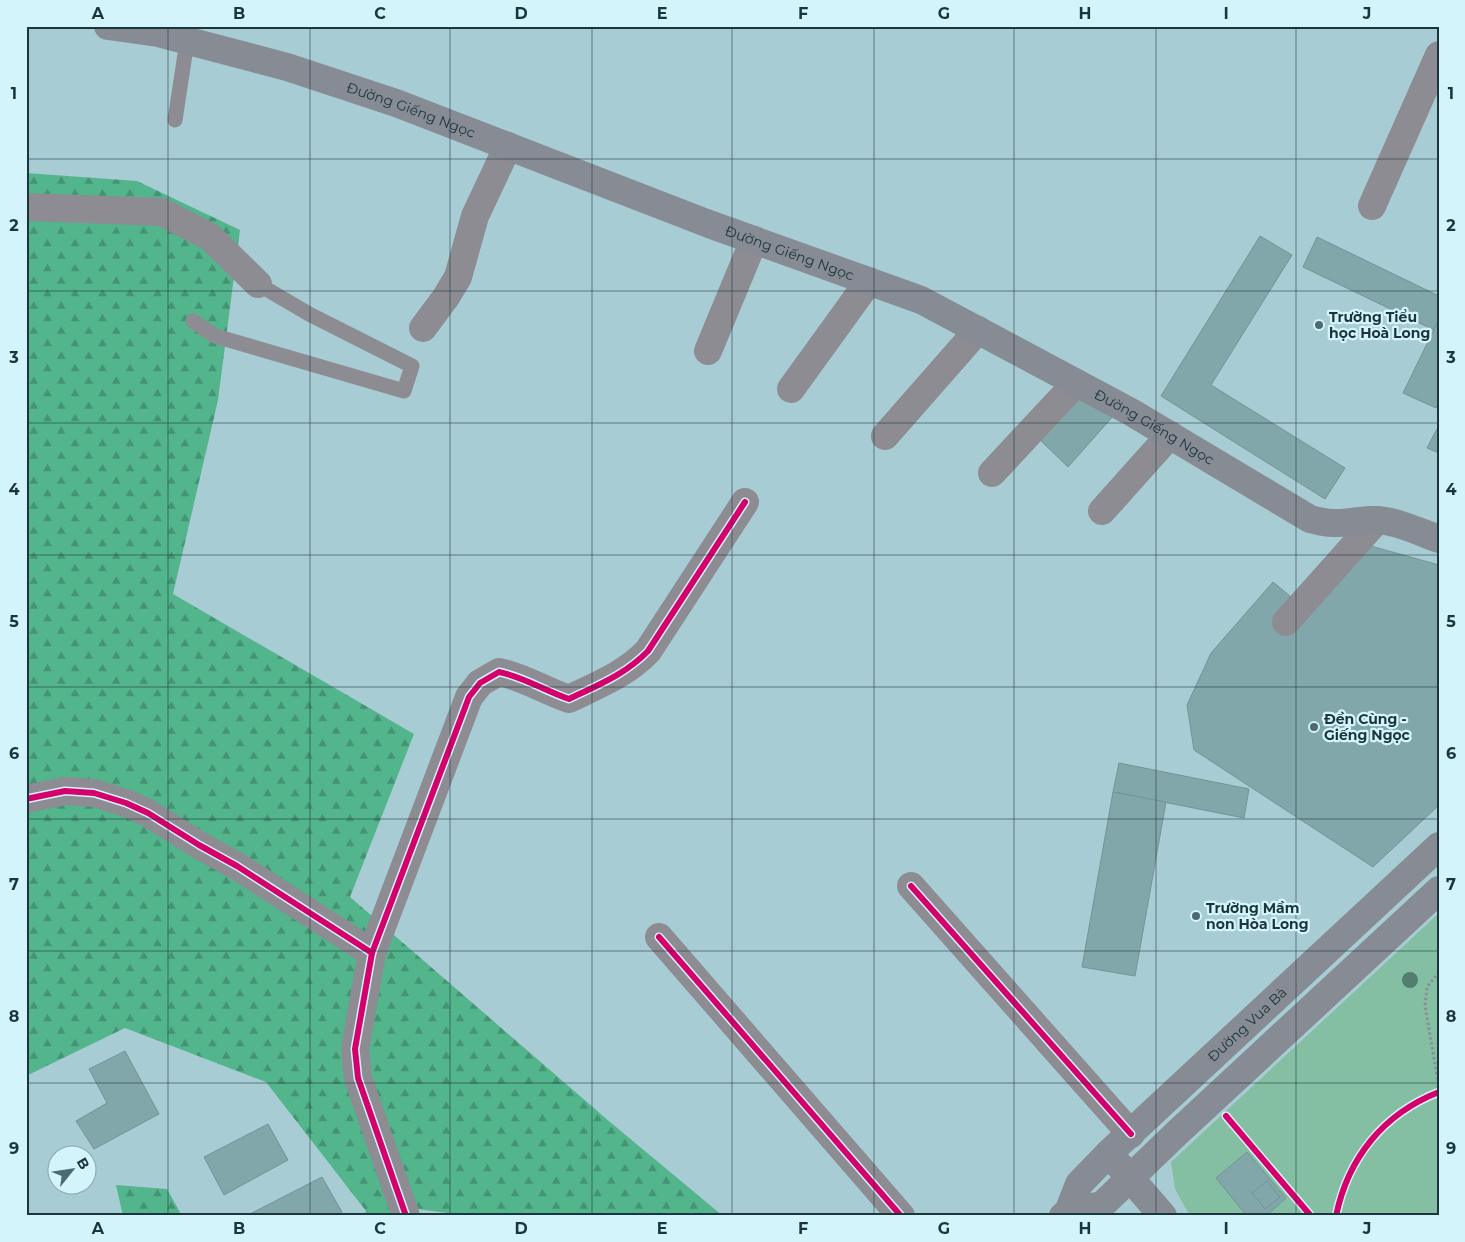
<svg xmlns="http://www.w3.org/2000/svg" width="1465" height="1242" font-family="Montserrat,sans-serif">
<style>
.green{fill:#84bfa4}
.forest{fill:url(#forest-firs)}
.building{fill:#82a7aa;stroke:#759396}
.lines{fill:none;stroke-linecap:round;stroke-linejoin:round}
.path{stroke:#889096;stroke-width:3;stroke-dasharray:2.5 2.5;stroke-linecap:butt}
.service{stroke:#8c8c92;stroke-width:15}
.minor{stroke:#8c8c92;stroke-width:28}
.secondary{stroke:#878b93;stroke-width:28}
.cycleway-casing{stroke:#d3f4fa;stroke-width:9}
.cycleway{stroke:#d6006c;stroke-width:6}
.tree{fill:#527e70}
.grid{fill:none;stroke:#1a353b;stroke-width:1;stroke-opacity:0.55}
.poi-dot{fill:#4c6a71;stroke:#d3f4fa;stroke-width:2}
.labels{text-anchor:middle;stroke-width:4.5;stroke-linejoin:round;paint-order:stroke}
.street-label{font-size:14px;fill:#1a353b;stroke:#d3f4fa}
.poi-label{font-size:14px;font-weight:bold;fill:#1a353b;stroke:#d3f4fa;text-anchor:start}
.neatline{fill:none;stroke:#1a353b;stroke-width:2}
.grid-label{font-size:16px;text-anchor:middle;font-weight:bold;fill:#1a353b}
</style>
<defs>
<pattern id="forest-firs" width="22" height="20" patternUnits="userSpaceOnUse" patternTransform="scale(1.25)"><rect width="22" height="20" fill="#53b58c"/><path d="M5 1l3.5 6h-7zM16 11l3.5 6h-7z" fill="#449474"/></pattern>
</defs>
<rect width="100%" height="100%" fill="#a8ccd4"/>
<!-- green -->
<polygon class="green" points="1439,913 1439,1216 1190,1216 1175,1189 1171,1162"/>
<!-- forest -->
<g class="forest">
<polygon points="26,173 137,181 240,230 218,400 173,594 414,734 350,897 610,1122 723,1216 470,1216 410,1208 409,1216 363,1216 366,1211 266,1082 125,1028 26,1076"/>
<polygon points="116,1185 167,1189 182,1216 123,1216"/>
</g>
<!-- building -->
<g class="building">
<polygon points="1260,236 1292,255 1211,385 1345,468 1325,499 1161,396"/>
<polygon points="1317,237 1439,296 1439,319 1434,330 1303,267"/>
<polygon points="1439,319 1439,402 1436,408 1403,393"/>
<polygon points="1076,389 1115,414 1068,467 1035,435"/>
<polygon points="1439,425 1439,453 1427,448"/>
<polygon points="1360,543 1439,565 1439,805 1373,867 1194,750 1187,705 1211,653 1273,582 1302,606"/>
<polygon points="1119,763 1249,789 1244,818 1113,792"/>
<polygon points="1113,792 1166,802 1135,976 1082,967"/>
<polygon points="125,1051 159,1114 94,1149 76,1121 107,1103 89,1069"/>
<polygon points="268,1124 288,1160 224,1195 204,1157"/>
<polygon points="1247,1152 1286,1198 1266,1216 1247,1216 1216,1178"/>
<polygon points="322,1177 342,1212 335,1216 246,1216"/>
<polygon points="1267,1181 1280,1197 1265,1209 1252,1193"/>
</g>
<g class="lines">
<!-- path -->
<polyline class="path" points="1439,972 1427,987 1425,1006 1439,1087"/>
<!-- service -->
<g class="service">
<polyline points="175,120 187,41"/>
<polyline points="193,321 215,336 404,391 412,366 309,314 258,284"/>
</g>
<!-- minor -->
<g class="minor">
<polyline points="1372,206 1439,55"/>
<polyline points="26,207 162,212 210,237 258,284"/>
<polyline points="423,328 446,297 458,277 475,216 508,146"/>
<polyline points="708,351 754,240"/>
<polyline points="791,389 869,281"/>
<polyline points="885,436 978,330"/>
<polyline points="992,473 1076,383"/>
<polyline points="1102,511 1170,435"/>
<polyline points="1286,622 1377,520"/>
<polyline points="26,799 65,791 94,793 126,803 148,813 199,845 237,866 372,953"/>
<polyline points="911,886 1131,1134"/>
<polyline points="659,937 901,1216"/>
<path d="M 406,1216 L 358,1078 L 355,1049 L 372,953 L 469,697 L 480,683 L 499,672 C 524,677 545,691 569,699 C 598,685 626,674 648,651 L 745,502"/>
</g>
<!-- secondary -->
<g class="secondary">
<path id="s1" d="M 108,26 L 158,33 L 287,67 L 396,103 L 709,224 L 921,300 L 1131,412 L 1310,519 C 1339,527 1345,521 1372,520 C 1393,519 1419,532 1439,539"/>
<polyline points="1118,1164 1163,1216"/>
<path id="s2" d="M 1068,1212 L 1079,1184 L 1109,1153 L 1439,846"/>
<polyline points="1063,1216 1068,1212 1102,1205 1178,1132 1439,890"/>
</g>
<defs>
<g id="cycleway">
<polyline points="26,799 65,791 94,793 126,803 148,813 199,845 237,866 372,953"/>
<polyline points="911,886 1131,1134"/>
<polyline points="659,937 901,1216"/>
<polyline points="1226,1116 1311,1216"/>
<path d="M 406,1216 L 358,1078 L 355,1049 L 372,953 L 469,697 L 480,683 L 499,672 C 524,677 545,691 569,699 C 598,685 626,674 648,651 L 745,502"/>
<path d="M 1336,1216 C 1348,1158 1383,1114 1439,1092"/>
</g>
</defs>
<!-- cycleway casing -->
<use href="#cycleway" class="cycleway-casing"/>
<!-- cycleway -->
<use href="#cycleway" class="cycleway"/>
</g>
<!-- trees -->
<circle class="tree" cx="1410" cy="980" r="8"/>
<!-- grid -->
<path class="grid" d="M 168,26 L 168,1216M 310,26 L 310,1216M 450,26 L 450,1216M 592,26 L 592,1216M 732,26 L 732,1216M 874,26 L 874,1216M 1014,26 L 1014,1216M 1156,26 L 1156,1216M 1296,26 L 1296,1216M 26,159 L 1439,159M 26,291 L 1439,291M 26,423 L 1439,423M 26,555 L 1439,555M 26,687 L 1439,687M 26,819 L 1439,819M 26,951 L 1439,951M 26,1083 L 1439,1083"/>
<!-- markers -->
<g class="poi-dot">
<circle cx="1319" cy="325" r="5"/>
<circle cx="1314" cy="727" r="5"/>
<circle cx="1196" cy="916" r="5"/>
</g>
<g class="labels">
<!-- street labels -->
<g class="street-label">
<text dy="5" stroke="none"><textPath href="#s1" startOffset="315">Đường Giếng Ngọc</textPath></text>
<text dy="5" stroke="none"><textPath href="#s1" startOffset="720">Đường Giếng Ngọc</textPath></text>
<text dy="5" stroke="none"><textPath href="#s1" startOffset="1125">Đường Giếng Ngọc</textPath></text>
<text dy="5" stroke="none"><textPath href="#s2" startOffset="262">Đường Vua Bà</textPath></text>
</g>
<!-- poi labels -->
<g class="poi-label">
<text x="1329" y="322">Trường Tiểu<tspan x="1329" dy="16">học Hoà Long</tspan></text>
<text x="1324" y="724">Đền Cùng -<tspan x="1324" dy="16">Giếng Ngọc</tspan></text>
<text x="1206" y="913">Trường Mầm<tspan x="1206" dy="16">non Hòa Long</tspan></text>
</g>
</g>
<!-- border -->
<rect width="1465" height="1242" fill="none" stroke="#d3f4fa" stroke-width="55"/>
<!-- north arrow -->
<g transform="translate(72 1170) rotate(60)"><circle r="24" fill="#d3f4fa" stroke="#89a8ae"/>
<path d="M0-4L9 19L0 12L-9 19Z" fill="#4c6a71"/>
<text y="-8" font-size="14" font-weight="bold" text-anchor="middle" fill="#1a353b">B</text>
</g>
<rect x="28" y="28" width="1410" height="1186" class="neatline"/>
<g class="grid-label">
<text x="98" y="19">A</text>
<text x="239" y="19">B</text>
<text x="380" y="19">C</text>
<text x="521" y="19">D</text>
<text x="662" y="19">E</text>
<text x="803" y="19">F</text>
<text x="944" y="19">G</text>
<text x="1085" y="19">H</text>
<text x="1226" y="19">I</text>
<text x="1367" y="19">J</text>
<text x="14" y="99">1</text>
<text x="1451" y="99">1</text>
<text x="14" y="231">2</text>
<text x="1451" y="231">2</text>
<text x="14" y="363">3</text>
<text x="1451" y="363">3</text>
<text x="14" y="495">4</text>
<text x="1451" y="495">4</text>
<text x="14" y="627">5</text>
<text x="1451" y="627">5</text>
<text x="14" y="759">6</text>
<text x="1451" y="759">6</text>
<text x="14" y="890">7</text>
<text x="1451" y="890">7</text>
<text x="14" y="1022">8</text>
<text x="1451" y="1022">8</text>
<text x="14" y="1154">9</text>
<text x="1451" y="1154">9</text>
<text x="98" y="1234">A</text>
<text x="239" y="1234">B</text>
<text x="380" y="1234">C</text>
<text x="521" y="1234">D</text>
<text x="662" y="1234">E</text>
<text x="803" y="1234">F</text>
<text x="944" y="1234">G</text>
<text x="1085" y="1234">H</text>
<text x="1226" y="1234">I</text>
<text x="1367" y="1234">J</text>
</g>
</svg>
